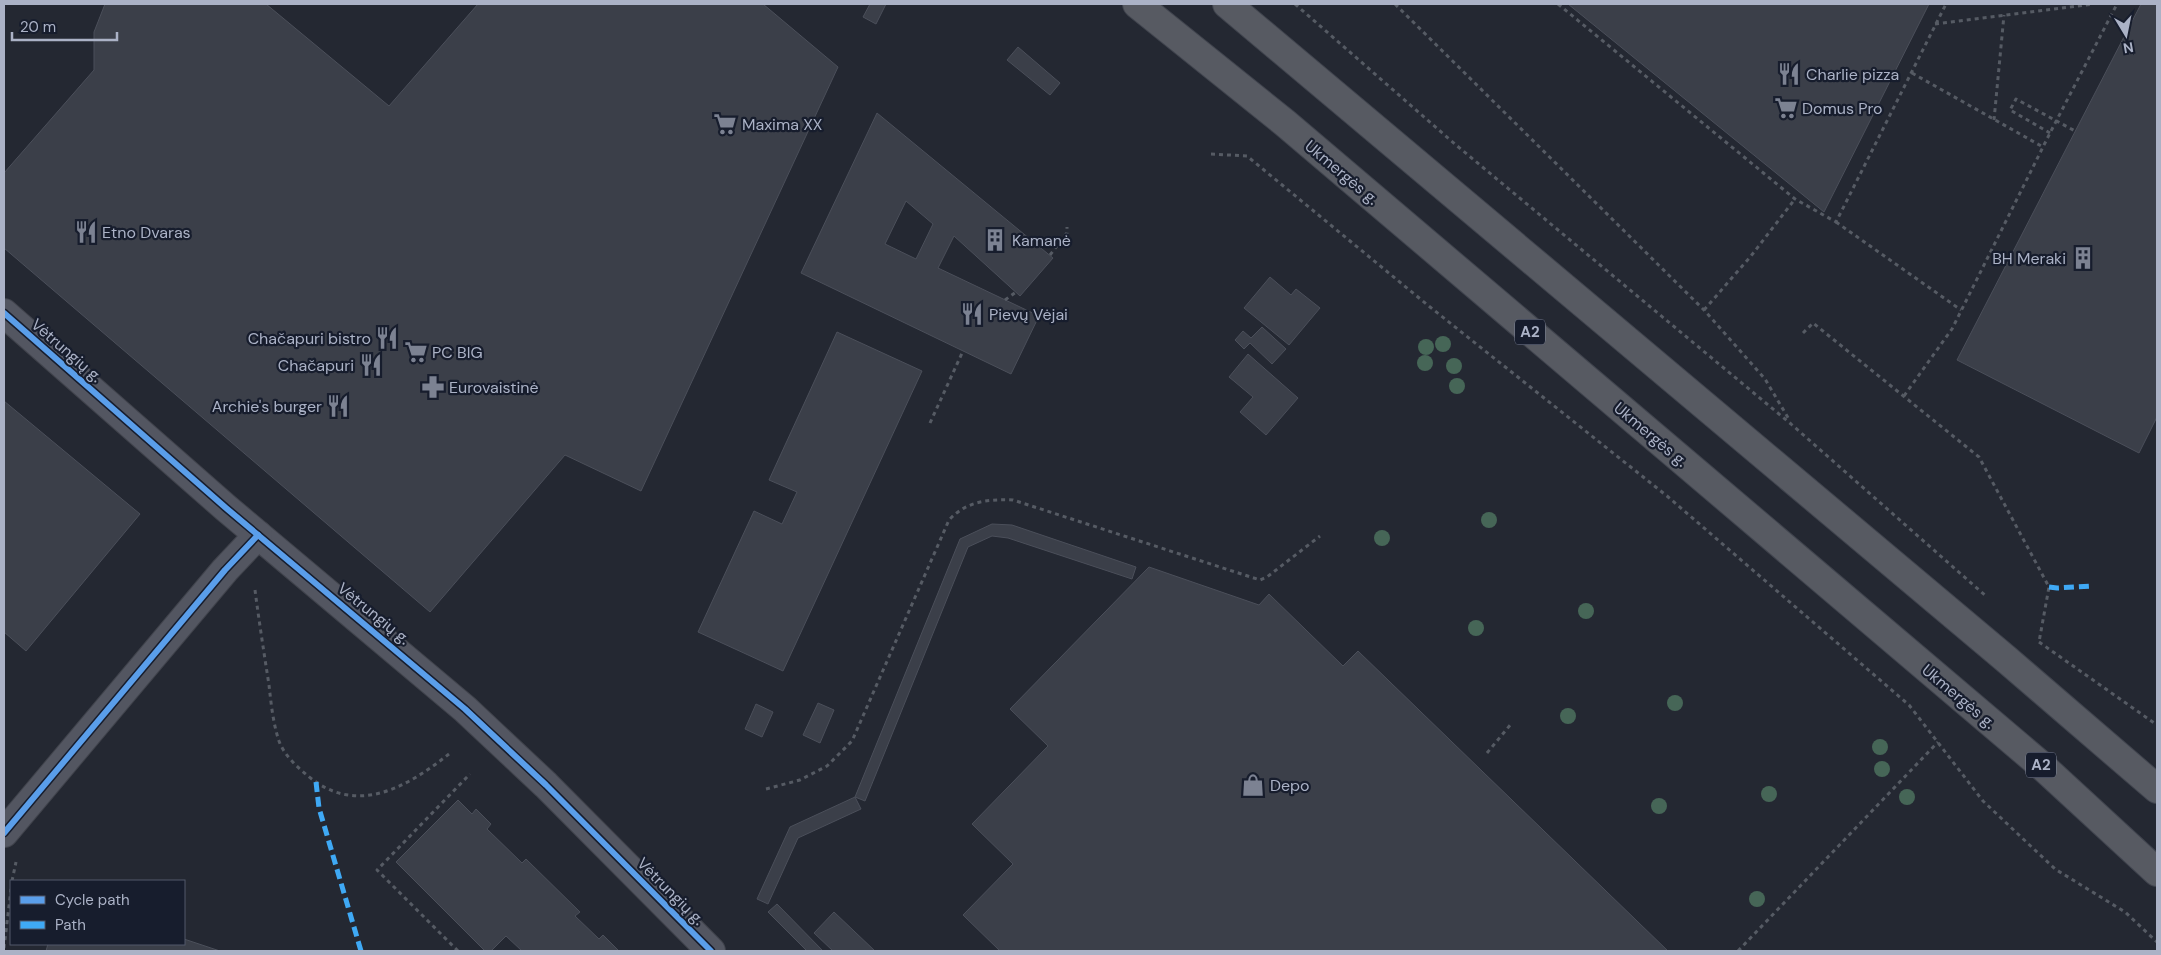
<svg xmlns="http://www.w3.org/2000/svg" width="2161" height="955" font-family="'DM Sans',sans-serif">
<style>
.building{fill:#3b3f49;stroke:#4b4f5a;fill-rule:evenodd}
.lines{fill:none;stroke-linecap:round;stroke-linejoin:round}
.minor-casing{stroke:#40434c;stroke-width:30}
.trunk-casing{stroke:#40444e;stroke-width:30}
.path{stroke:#565b64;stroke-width:3;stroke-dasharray:4 4;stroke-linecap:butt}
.minor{stroke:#535661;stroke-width:28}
.trunk{stroke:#575a62;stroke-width:28}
.path-bridge{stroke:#565b64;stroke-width:3;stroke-dasharray:4 4;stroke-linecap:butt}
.quiet{stroke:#3fa9f5;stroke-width:5;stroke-dasharray:10 5;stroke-linecap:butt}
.cycleway-casing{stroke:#171d2d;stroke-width:9}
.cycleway{stroke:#5a9eea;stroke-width:6}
.tree{fill:#466657}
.labels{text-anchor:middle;stroke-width:4.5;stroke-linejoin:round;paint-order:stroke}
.shield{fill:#171d2d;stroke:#7f8598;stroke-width:1}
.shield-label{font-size:15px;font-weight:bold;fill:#abb2c6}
.poi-label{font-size:16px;fill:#abb2c6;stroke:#171d2d;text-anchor:start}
.street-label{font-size:16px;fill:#abb2c6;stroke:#171d2d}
</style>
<rect width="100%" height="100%" fill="#242832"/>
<!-- building -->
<g class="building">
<polygon points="105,4 266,4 389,106 478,4 763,4 838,67 641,491 565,455 430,612 4,248 4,173 94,70 94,32"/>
<polygon points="870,4 886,4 876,24 863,17"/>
<polygon points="1568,4 1929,4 1824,212"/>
<polygon points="2141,4 2157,4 2157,417 2139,453 1957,360"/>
<polygon points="1018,47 1060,83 1050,95 1007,60"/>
<path d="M 877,113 L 1053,258 L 1020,296 L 954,236 L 938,268 L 1039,316 L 1011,374 L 801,273 ZM 906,201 L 933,224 L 916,259 L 885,244 Z"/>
<polygon points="1270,277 1291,295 1296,289 1320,308 1289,345 1244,308"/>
<polygon points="1262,327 1286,349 1272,364 1250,343 1244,349 1235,340 1243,331 1251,338"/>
<polygon points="837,332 922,371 783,671 698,632 754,511 782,524 797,492 769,480"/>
<polygon points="1248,354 1298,398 1266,435 1240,412 1253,397 1229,377"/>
<polygon points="4,401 140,514 26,651 4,632"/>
<polygon points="992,524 1012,525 1136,567 1132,579 1008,538 992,536 968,547 865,801 855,797 960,539"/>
<polygon points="1149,567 1259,605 1269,594 1343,666 1358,651 1668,951 1000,951 963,915 1013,864 972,824 1048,746 1010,709"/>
<polygon points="818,703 834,710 820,743 803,735"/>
<polygon points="756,704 773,712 762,737 745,729"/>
<polygon points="855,797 861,809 798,838 768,904 757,899 790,827"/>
<polygon points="458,800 472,814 476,809 491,824 487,829 522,863 526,859 580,912 575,916 599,939 603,935 619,951 522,951 506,936 491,951 485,951 396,862"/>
<polygon points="777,904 823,951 807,951 768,912"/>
<polygon points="834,912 875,951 833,951 814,933"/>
<polygon points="184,939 220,951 46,951 48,944 184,944"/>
</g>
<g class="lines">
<defs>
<g id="minor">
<polyline points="4,313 226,508 465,709 546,785 711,951"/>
<polyline points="4,833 225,570 258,535"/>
</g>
<g id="trunk">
<polyline points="1137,4 1285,123 2042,766 2157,872"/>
<polyline points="1227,4 2006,659 2157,789"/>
</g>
</defs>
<!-- minor casing -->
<use href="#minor" class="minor-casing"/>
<!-- trunk casing -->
<use href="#trunk" class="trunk-casing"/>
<!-- path -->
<g class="path">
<polyline points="1295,4 1456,145 1791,424 1987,597"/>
<polyline points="1395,4 1704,310 1765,379 1790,421"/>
<polyline points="1558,4 1795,199 1836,222 1946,4"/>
<polyline points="1935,24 2093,4"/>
<polyline points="1912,73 2043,147"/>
<polyline points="1994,120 2004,15"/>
<polyline points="1211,154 1247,156 1430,307 1667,496 1909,705 1983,801 2055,869 2125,912 2157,942"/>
<polyline points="1836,222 1961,310"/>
<polyline points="1050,255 1067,233 1067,227"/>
<polyline points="1005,300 1016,292"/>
<polyline points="1704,310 1751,256 1795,199"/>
<polyline points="1803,333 1813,323 1979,457 2049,587 2039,642"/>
<polyline points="1904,396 1952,329 2050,133 2117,4"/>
<polyline points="930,423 963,351"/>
<path d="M 255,590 C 259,621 264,653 269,685 C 271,703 273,723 279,741 C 284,755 297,767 308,776 C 357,817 407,787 449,754"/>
<polyline points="2039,642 2157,725"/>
<polyline points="1487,753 1511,724"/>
<path d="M 766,789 L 800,780 L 827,766 L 852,741 L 949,520 C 966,501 989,499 1013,500 L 1260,580 L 1267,577 L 1320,536"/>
<polyline points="12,881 16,862"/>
<polyline points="4,948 11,889"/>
<polyline points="458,951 377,870 470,774"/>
<polyline points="1738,951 1938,742"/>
</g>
<!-- minor -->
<use href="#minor" class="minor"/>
<!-- trunk -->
<use href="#trunk" class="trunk"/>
<!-- path-bridge -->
<polyline class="path-bridge" points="2050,133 2010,110 2016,99 2075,131"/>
<!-- quiet -->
<g class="quiet">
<polyline points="2049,587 2057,588 2092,586"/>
<polyline points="316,782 319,808 361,951"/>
</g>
<defs>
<g id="cycleway">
<polyline points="4,313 226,508 465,709 546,785 711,951"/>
<polyline points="4,833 225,570 258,535"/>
</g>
</defs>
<!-- cycleway casing -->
<use href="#cycleway" class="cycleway-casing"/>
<!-- cycleway -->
<use href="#cycleway" class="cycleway"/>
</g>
<!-- trees -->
<g class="tree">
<circle cx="1443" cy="344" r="8"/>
<circle cx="1426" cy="347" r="8"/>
<circle cx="1425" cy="363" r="8"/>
<circle cx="1454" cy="366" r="8"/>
<circle cx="1457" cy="386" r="8"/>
<circle cx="1489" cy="520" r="8"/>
<circle cx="1382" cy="538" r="8"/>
<circle cx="1586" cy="611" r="8"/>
<circle cx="1476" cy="628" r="8"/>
<circle cx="1675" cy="703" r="8"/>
<circle cx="1568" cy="716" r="8"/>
<circle cx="1880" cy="747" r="8"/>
<circle cx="1882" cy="769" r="8"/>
<circle cx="1769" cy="794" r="8"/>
<circle cx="1907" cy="797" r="8"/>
<circle cx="1659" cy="806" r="8"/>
<circle cx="1757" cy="899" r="8"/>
</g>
<!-- icons -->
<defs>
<symbol id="restaurant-bare" viewBox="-9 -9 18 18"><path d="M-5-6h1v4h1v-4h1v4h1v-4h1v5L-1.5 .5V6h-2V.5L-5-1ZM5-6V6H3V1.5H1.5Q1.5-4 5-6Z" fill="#7c8292" stroke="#171d2d" stroke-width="2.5" paint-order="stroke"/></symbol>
<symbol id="supermarket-bare" viewBox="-9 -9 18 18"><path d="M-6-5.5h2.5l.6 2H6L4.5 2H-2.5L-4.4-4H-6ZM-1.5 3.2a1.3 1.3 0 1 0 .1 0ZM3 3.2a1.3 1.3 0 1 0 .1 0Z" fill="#7c8292" stroke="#171d2d" stroke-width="2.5" paint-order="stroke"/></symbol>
<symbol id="building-bare" viewBox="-9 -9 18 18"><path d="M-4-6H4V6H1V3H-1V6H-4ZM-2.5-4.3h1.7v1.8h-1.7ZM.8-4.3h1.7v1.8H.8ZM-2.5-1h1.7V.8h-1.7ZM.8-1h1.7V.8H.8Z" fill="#7c8292" stroke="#171d2d" stroke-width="2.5" paint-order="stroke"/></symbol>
<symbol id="pharmacy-bare" viewBox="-9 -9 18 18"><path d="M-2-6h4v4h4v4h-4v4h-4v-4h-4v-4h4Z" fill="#7c8292" stroke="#171d2d" stroke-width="2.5" paint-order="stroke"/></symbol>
<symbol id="shop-bare" viewBox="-9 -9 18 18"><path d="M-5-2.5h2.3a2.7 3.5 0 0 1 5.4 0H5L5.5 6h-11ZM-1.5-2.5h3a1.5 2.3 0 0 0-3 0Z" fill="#7c8292" stroke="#171d2d" stroke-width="2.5" paint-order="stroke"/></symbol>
</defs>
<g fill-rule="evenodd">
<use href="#restaurant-bare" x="1773" y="58" width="32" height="32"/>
<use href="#supermarket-bare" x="1770" y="92" width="32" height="32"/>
<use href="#supermarket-bare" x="709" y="108" width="32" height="32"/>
<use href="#restaurant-bare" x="70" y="216" width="32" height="32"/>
<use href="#building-bare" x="979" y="224" width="32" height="32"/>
<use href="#building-bare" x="2067" y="242" width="32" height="32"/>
<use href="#restaurant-bare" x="956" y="298" width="32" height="32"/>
<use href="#restaurant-bare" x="371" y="322" width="32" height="32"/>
<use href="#supermarket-bare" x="400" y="336" width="32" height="32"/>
<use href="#restaurant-bare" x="355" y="349" width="32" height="32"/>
<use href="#pharmacy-bare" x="417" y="371" width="32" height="32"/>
<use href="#restaurant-bare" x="322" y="390" width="32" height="32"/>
<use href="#shop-bare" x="1237" y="769" width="32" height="32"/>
</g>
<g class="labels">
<!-- shield labels -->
<g class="shield">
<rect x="1515" y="319.5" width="30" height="25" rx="4"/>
<rect x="2026" y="752.5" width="30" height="25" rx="4"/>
</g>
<g class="shield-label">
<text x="1530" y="337">A2</text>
<text x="2041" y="770">A2</text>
</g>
<!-- poi labels -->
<g class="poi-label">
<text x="1806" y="80">Charlie pizza</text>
<text x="1802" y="114">Domus Pro</text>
<text x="742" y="130">Maxima XX</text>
<text x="102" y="238">Etno Dvaras</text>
<text x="1012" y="246">Kamanė</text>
<text x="2066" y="264" text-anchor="end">BH Meraki</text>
<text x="989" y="320">Pievų Vėjai</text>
<text x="371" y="344" text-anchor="end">Chačapuri bistro</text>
<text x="432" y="358">PC BIG</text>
<text x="354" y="371" text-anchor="end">Chačapuri</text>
<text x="449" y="393">Eurovaistinė</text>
<text x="322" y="412" text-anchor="end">Archie's burger</text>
<text x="1270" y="791">Depo</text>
</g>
<!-- street labels -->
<g class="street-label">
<text transform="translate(1342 172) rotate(40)" y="6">Ukmergės g.</text>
<text transform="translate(67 350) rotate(41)" y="6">Vėtrungių g.</text>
<text transform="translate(1651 434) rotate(40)" y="6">Ukmergės g.</text>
<text transform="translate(374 613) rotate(39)" y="6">Vėtrungių g.</text>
<text transform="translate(1959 696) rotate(40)" y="6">Ukmergės g.</text>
<text transform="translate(671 891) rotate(45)" y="6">Vėtrungių g.</text>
</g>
</g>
<!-- border -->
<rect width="2161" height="955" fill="none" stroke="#abb2c6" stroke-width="10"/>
<!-- legend -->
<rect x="10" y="880" width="175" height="65" fill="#171d2d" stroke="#52596a"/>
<rect x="20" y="896" width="25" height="8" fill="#5a9eea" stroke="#52596a"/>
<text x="55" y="905" font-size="15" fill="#abb2c6">Cycle path</text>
<rect x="20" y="921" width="25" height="8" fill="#3fa9f5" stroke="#52596a"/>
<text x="55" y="930" font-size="15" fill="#abb2c6">Path</text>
<!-- north arrow -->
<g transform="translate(2126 35) rotate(170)" stroke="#171d2d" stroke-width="4" paint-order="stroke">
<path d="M0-4L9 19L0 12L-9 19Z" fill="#abb2c6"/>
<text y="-8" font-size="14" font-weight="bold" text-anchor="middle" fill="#abb2c6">N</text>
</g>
<!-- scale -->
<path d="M12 32v8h105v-8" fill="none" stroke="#abb2c6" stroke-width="2.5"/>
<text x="20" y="32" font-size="15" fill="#abb2c6" stroke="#171d2d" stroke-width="4" paint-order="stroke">20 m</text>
</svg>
